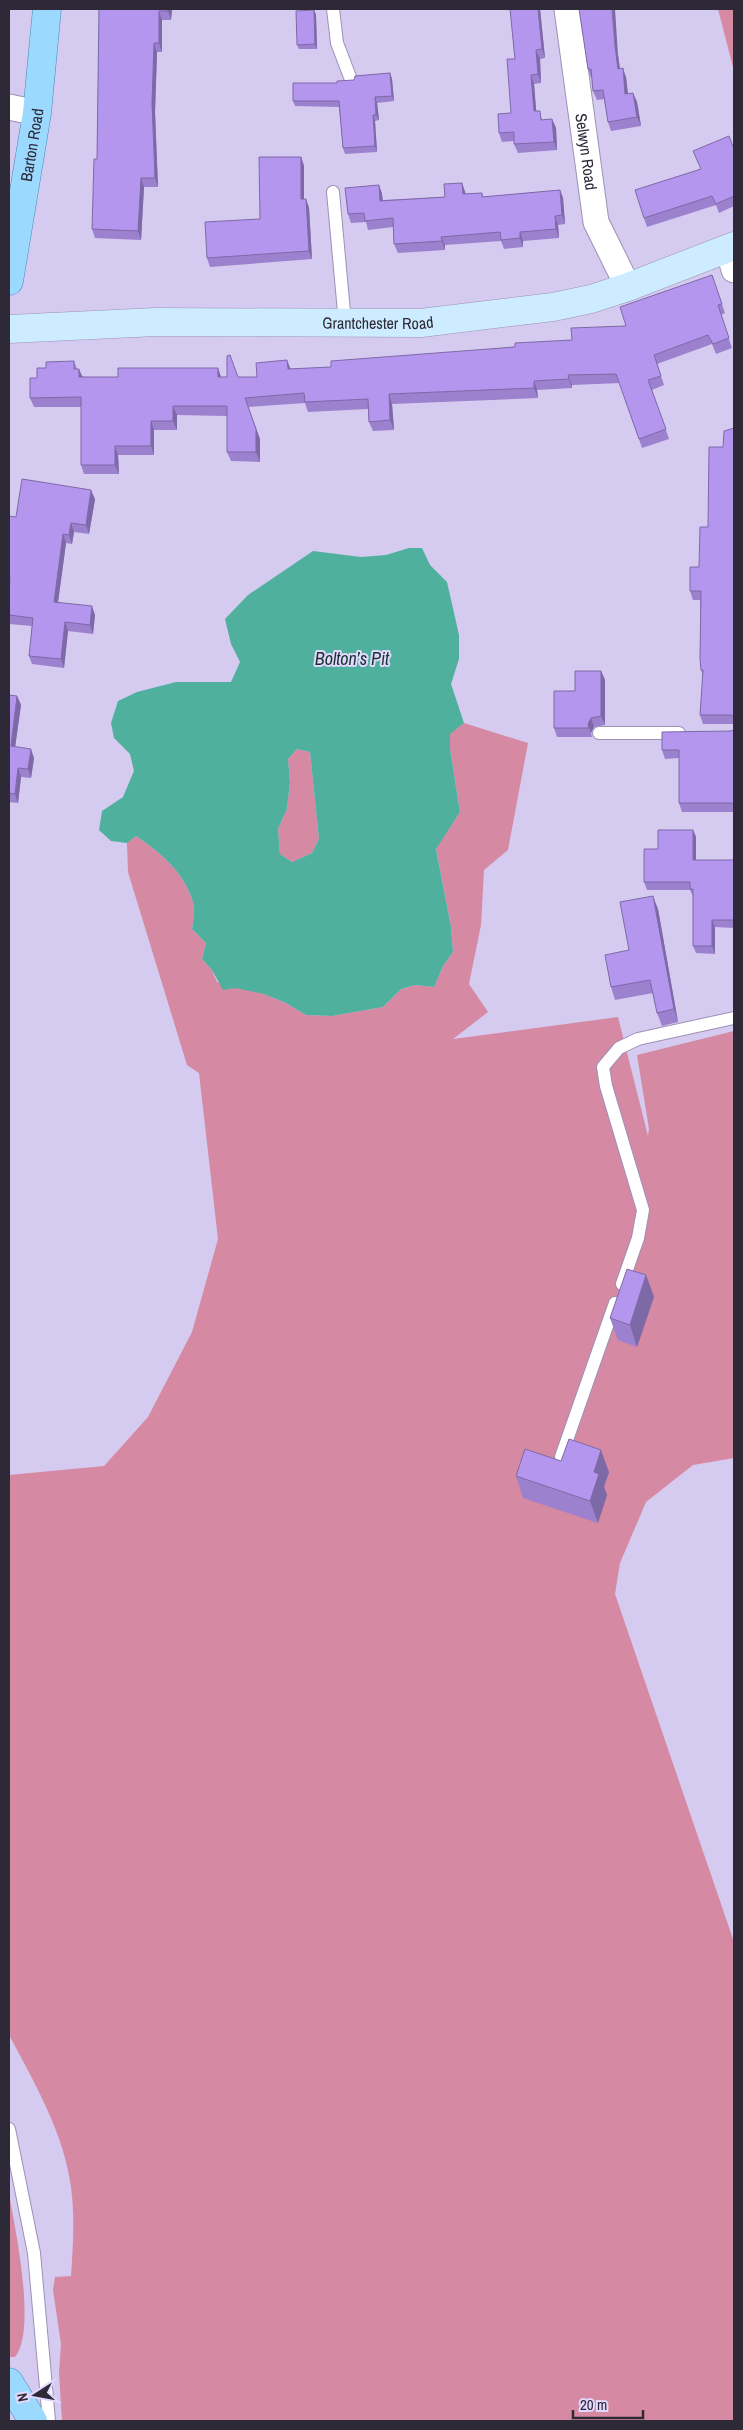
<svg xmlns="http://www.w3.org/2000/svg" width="743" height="2430" font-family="'Archivo Narrow',sans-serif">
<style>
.green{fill:#d689a2}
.water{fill:#4fb09e;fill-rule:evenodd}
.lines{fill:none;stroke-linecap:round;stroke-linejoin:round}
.lane-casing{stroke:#9c91b5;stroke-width:14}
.street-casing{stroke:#9c91b5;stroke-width:27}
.secondary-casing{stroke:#9c91b5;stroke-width:29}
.primary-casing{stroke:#4a8ab8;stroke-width:29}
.lane{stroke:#fff;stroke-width:12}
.street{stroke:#fff;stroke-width:25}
.secondary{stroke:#ceecff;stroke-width:28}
.primary{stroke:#9cd9fe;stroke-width:28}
.wall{fill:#9b81ce}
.shaded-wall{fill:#7e69a7}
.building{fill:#b496ef;stroke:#7e69a7}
.labels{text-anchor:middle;stroke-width:4;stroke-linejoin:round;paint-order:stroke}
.street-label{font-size:16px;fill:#2d2937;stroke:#e2d7fd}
.water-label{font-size:18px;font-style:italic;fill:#16342e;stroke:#e2d7fd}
</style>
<rect width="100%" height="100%" fill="#d5caf0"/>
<!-- green -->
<g class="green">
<polygon points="718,9 734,9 734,71"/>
<path d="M 464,723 L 528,743 L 508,850 L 484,870 L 481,925 L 469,984 L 488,1012 L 453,1039 L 618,1017 L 648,1136 L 649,1129 L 637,1055 L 734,1031 L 734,1458 L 693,1465 L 646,1502 L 620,1563 L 615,1594 L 734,1942 L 734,2421 L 62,2421 L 59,2373 L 61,2344 L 53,2290 L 55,2277 L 71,2276 C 73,2246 75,2217 71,2187 C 64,2133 34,2082 9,2035 L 9,1475 L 104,1466 L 148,1417 L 192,1332 L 218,1239 L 199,1073 L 187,1065 L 128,872 L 127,843 L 136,836 C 161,853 184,872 193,902 C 195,910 193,921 192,929 L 206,943 L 202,959 L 212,970 L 217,982 L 264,994 L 286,1003 L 306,1015 L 332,1016 L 383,1007 L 401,989 L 415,985 L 434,987 L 443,966 L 453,952 L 451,927 L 436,848 L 460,812 L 450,749 L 450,733 Z"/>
<polygon points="297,749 310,752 319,839 312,853 292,862 280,854 278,829 287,809 290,782 288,759"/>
<path d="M 9,2194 C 15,2228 37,2330 15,2357 L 9,2357 Z"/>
</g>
<!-- water -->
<path class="water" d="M 409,548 L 422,548 L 430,565 L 447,582 L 459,635 L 459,659 L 451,684 L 464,723 L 450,734 L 450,749 L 460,812 L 436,849 L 451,927 L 453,952 L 443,966 L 434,987 L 415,985 L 401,989 L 383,1007 L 332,1016 L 306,1015 L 286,1003 L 264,994 L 235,988 L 223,990 L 212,970 L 202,959 L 206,943 L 192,929 C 193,922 195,910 193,902 C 184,872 161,853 136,836 L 127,843 L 111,841 L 99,830 L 102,811 L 123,797 L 134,771 L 130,754 L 114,738 L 111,723 L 118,701 L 137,692 L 176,682 L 231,682 L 240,662 L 231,644 L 225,619 L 248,595 L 313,551 L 361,557 L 386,555 ZM 297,749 L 310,752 L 319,839 L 312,853 L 292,862 L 280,854 L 278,829 L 287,809 L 290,782 L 288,759 Z"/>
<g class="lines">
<defs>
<g id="lane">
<polyline points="333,9 337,43 350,77"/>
<polyline points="333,192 345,323"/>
<polyline points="599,733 679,733"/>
<polyline points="622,1284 638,1238 643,1210 606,1086 603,1067 619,1048 638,1039 734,1018"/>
<polyline points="561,1457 615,1303"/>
<polyline points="9,2129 34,2253 49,2421"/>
</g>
<g id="street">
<path id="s1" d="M 567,9 L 596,222 L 628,287"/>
<polyline points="9,107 37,113"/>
<polyline points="728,248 734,270"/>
</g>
<g id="secondary">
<path id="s2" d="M 9,329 L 156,322 L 421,323 L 553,307 L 591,299 L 628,287 L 734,246"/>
</g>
<g id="primary">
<path id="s3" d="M 9,281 L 37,113 L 47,9"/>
<polyline points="9,2382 33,2421"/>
</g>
</defs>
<!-- lane casing -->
<use href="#lane" class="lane-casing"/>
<!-- street casing -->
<use href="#street" class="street-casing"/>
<!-- secondary casing -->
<use href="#secondary" class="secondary-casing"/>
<!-- primary casing -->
<use href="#primary" class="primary-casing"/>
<!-- lane -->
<use href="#lane" class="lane"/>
<!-- street -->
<use href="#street" class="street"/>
<!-- secondary -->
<use href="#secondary" class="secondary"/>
<!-- primary -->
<use href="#primary" class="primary"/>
</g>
<!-- wall -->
<g class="wall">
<polygon points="99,9 172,9 171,20 162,20 162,52 157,52 155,112 158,187 144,187 141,240 95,238 92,229 97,159"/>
<polygon points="540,9 545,58 540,59 541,83 534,84 536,111 543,120 552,119 556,128 557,150 518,153 514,144 514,141 502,142 499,133 511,113 515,59"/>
<polygon points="314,10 316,15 317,49 299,49 297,45"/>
<polygon points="618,55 620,68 626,77 628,94 633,93 637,102 641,126 611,131 608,122 604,99 597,100 593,91 592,78 591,78 588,69"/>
<polygon points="390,73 392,79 394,101 377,103 379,120 375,121 377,152 345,154 343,148 339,107 295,106 293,101 337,83"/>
<polygon points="734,149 734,206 719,213 716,205 647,227 644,218 701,169 693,151"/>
<polygon points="301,157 304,166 304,199 306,199 309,208 312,259 210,267 207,258 260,219"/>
<polygon points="462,183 466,194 482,193 483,197 560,190 563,198 565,224 558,225 559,238 523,241 523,247 504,249 501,241 445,245 445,250 398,253 394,244 393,227 368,230 366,222 351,223 348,214 379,185 382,194 383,200 445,197"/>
<polygon points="712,275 725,313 721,315 732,348 716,354 712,344 657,364 664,385 652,390 669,439 642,448 620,383 572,385 572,388 537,390 538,398 392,404 394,430 373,431 369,422 368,409 308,412 305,403 248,407 260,439 260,462 231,461 227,452 227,416 177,415 177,430 154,430 154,455 118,455 119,474 84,474 81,465 81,407 34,407 30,398 37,378 46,368 74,361 77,369 83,377 118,377 218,368 221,377 257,377 290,369 331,367 572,340 626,326"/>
<polygon points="734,428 734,724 703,724 700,715 703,676 701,670 700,600 693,600 690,591 699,567 708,527 723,447"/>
<polygon points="95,499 89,534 74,532 72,544 66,543 58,602 95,615 93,634 68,631 64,668 32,664 29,656 32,626 9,624 9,516 16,517"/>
<polygon points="601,671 605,680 605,725 594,727 591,733 592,737 557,737 554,728 575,691"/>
<polygon points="9,695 17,696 21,705 15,747 34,758 31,778 21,777 18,803 9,802"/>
<polygon points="734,730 734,812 682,812 679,803 679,758 665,759 662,750"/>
<polygon points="693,830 696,837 696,860 734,860 734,928 715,927 715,954 696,953 693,946 693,896 690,890 647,890 644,882 658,849"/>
<polygon points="658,909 678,1022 662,1026 657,1013 653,993 615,1000 611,987 629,950"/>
<polygon points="646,1275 654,1297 637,1347 618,1340 610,1318"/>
<polygon points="561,1461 609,1472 604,1487 607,1495 598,1523 523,1498 516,1476"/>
</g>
<!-- shaded-wall -->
<g class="shaded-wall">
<polygon points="168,9 172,9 171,20 168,11"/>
<polygon points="538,9 540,9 545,58 542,49"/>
<polygon points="612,9 615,9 618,55 621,78 618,69 615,46"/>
<polygon points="314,10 316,15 317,49 315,44"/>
<polygon points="159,11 162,20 162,52 159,43"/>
<polygon points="154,43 157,52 155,112 158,187 155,178 152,103"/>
<polygon points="536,50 540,59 541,83 538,74"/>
<polygon points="623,68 626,77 629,103 625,94"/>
<polygon points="390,73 392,79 394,101 392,96"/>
<polygon points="531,75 534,84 537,120 534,111"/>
<polygon points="633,93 637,102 641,126 637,117"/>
<polygon points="375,97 377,103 379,120 376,115"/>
<polygon points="373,115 375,121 377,152 375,146"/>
<polygon points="552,119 556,128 557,150 554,142"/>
<polygon points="301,157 304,166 304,208 301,199"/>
<polygon points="141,178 144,187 141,240 138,231"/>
<polygon points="462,183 465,192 466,203 463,194"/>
<polygon points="379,185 382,194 383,209 380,201"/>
<polygon points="560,190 563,198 565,224 562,215"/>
<polygon points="306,199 309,208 312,259 309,251"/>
<polygon points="555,216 558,225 559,238 556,229"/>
<polygon points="520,232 523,241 523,247 520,238"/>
<polygon points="441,237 445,245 445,250 442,241"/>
<polygon points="287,360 291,370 288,369"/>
<polygon points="218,368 221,377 218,377"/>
<polygon points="79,369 83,378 79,377"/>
<polygon points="568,375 572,385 572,388 569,379"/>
<polygon points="534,381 537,390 538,398 534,388"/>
<polygon points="389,394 392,404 394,430 390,420"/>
<polygon points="173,406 177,415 177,430 173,421"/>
<polygon points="248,407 260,439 260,462 256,452"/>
<polygon points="151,421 154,430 154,455 151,446"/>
<polygon points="115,446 118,455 119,474 115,465"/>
<polygon points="91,490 95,499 89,534 86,525"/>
<polygon points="71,523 74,532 72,544 69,535"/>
<polygon points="63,534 66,543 57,610 54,602"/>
<polygon points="92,606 95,615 93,634 90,625"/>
<polygon points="65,622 68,631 64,668 61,659"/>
<polygon points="601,671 605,680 605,725 601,716"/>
<polygon points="17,696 21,705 14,755 11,746"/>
<polygon points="591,718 594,727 591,733 592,737 588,724"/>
<polygon points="31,749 34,758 31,778 28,769"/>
<polygon points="18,768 21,777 18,803 15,794"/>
<polygon points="693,830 696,837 696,867 693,860"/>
<polygon points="653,896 658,909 678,1022 674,1009"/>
<polygon points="712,920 715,927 715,954 712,946"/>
<polygon points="646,1275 654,1297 637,1347 630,1325"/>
<polygon points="601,1450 609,1472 604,1487 607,1495 598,1523 590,1501 594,1472"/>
</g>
<!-- building -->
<g class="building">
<polygon points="99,9 168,9 168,11 159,11 159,43 154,43 152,103 155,178 141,178 138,231 92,229 94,159 97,159"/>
<polygon points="510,9 538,9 542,49 536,50 538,74 531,75 534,111 540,111 541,120 552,119 554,142 514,144 514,132 499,133 498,114 511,113 507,59 515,59"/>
<polygon points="579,9 612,9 615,46 618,69 623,68 625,94 633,93 637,117 608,122 603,90 593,91 591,69 588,69"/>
<polygon points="314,10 315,44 297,45 296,11"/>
<polygon points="390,73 392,96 375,97 376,115 373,115 375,146 343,148 339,101 293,101 293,83 337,83 337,81 354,80 355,76"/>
<polygon points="729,136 734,149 734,196 716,204 712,196 644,218 635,190 701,169 693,151"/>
<polygon points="259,157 301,157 301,199 306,199 309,251 207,258 205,222 260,219"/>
<polygon points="462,183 463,194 482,193 482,197 560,190 562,215 555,216 556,229 520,232 520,238 501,240 500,232 441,237 442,241 394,244 393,218 365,221 364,213 348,214 345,188 379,185 380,201 445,197 444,184"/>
<polygon points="712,275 722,304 718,305 729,338 713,344 708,335 654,355 661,376 648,380 666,429 639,439 616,374 568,375 569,379 534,381 534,388 389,394 390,420 369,422 368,399 305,402 304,393 245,398 256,429 256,452 227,452 227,406 173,406 173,421 151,421 151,446 115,446 115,465 81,465 81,397 30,398 30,378 37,378 37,368 46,368 46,362 74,361 74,369 79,369 79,377 118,377 118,368 218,368 218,377 227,377 227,356 230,355 238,377 257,377 256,363 287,360 288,369 331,367 331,361 515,347 515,343 572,340 571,328 626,326 620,307"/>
<polygon points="734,428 734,717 731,715 700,715 703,670 701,670 700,659 701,591 690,591 690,567 699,567 700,527 708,527 709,447 723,447 724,431"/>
<polygon points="22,479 91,490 86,525 71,523 69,535 63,534 54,602 92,606 90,625 65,622 61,659 29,656 33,618 9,615 9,589 10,577 9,577 9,516 16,517"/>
<polygon points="575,671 601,671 601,716 591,718 588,724 589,728 554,728 554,691 575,691"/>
<polygon points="9,695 17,696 11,746 31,749 28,769 18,768 15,794 9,793"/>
<polygon points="734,730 734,803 679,803 679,750 662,750 662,732 731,731"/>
<polygon points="658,830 693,830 693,860 734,860 734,920 712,920 712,946 693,946 693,889 690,889 690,882 644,882 644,849 658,849"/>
<polygon points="653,896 674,1009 657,1013 650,980 611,987 605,955 629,950 620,902"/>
<polygon points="627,1269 646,1275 630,1325 610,1318"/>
<polygon points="569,1439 601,1450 594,1472 599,1474 590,1501 516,1476 525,1449 561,1461"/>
</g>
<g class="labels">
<!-- street labels -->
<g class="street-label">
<text dy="6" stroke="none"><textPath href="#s3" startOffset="138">Barton Road</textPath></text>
<text dy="6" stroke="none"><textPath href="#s1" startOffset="144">Selwyn Road</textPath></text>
<text dy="6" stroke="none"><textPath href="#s2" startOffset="369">Grantchester Road</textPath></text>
</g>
<!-- water labels -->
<g class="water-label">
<text x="352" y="665">Bolton’s Pit</text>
</g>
</g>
<!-- border -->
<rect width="743" height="2430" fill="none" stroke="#2d2937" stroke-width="20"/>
<!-- north arrow -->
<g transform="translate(35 2395) rotate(259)" stroke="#e2d7fd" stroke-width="4" paint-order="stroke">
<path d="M0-4L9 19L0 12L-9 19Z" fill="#2d2937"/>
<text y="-8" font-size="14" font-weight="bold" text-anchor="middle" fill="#2d2937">N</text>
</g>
<!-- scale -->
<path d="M573 2410v8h70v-8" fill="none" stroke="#2d2937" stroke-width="2.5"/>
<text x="580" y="2410" font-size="15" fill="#2d2937" stroke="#e2d7fd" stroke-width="4" paint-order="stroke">20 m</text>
</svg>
